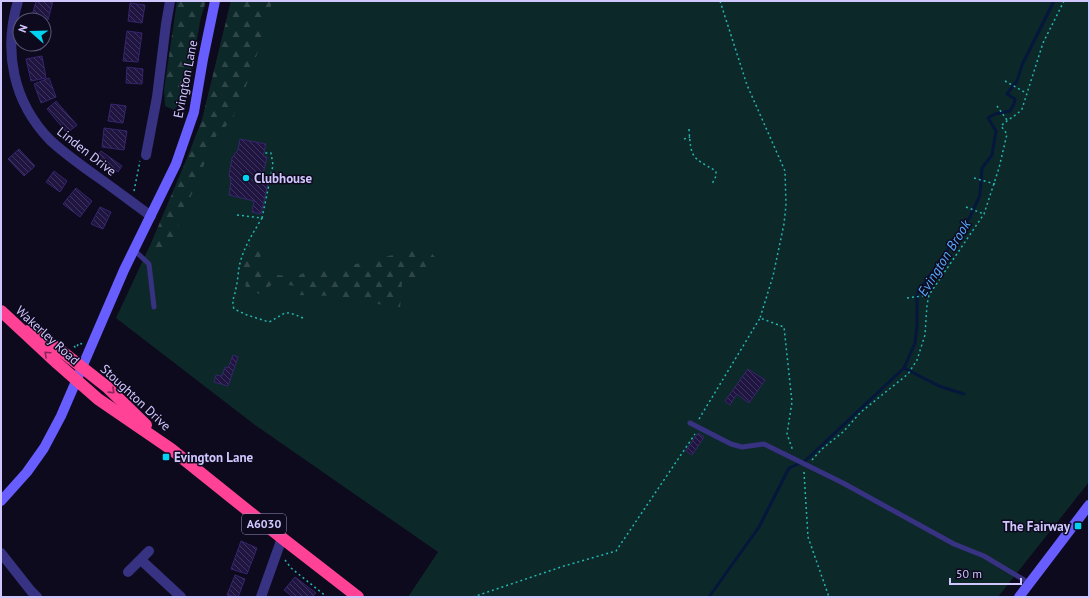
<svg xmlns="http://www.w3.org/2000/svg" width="1090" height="598" font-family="'PT Sans',sans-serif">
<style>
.green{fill:#0d2828}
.forest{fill:url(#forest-firs)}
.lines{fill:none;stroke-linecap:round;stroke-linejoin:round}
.stream{stroke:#05173c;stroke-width:3}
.building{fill:url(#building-back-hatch);stroke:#36256e}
.path{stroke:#24b6b3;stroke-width:1.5;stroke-dasharray:2 3;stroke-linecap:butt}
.lane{stroke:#373281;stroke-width:5}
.street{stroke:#373281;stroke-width:10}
.secondary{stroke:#685eff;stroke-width:10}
.highway{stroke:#ff4296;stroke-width:12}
.oneway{stroke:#86265a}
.poi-dot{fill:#00d2f2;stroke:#0e0a1e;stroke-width:1.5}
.labels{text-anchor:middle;stroke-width:3;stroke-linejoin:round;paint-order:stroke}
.shield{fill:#0e0a1e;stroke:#968ebc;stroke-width:1}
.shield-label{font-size:12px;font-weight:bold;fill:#d0c7ff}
.street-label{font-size:13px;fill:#d0c7ff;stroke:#0e0a1e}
.poi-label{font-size:13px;font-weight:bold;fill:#d0c7ff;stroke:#0e0a1e;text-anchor:start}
.water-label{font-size:14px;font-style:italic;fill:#55abff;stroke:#0e0a1e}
</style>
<defs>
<pattern id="forest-firs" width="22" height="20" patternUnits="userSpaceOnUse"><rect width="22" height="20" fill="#0d2828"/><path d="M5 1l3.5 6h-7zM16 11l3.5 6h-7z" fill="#2f4648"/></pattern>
<pattern id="building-back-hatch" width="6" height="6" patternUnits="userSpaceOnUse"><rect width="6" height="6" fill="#1f1540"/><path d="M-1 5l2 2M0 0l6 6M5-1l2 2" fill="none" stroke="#3e365d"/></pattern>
</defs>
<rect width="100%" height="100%" fill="#0e0a1e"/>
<!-- green -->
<polygon class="green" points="231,1 1089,1 1089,482 998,597 408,597 438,552 255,425 116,318 152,241 188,156 202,120"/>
<!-- forest -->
<g class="forest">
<polygon points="177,1 206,1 201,17 186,97 174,110 165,106 164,90"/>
<path d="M 231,1 L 272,1 L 264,32 L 250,76 L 232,120 L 216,136 L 165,258 C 157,254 154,250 152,241 L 188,156 L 202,120 Z"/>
<path d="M 251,240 L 260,243 L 263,252 L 255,266 L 263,273 L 293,277 L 302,274 L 307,268 L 313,267 L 324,270 L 352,265 L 409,251 L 430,251 L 438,261 L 419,277 L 402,282 L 400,308 L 335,296 L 296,295 L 296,286 L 274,283 L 259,294 L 246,288 C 242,267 244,260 251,240 Z"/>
</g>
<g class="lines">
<!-- stream -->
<g class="stream">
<polyline points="904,368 939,386 964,394"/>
<polyline points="709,597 759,527 789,468 805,461 904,368 915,343 917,326 917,294 970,217 980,195 982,168 992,155 996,131 988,118 995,114 1010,111 1014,104 1015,99 1007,94 1017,81 1022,65 1054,1"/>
</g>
</g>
<!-- building -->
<g class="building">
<polygon points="36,1 53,1 48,20 32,16"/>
<polygon points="130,3 145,5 142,23 128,21"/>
<polygon points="127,31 142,33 138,62 123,61"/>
<polygon points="26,44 42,44 41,50 26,48"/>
<polygon points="42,56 46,78 31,81 26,59"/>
<polygon points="127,67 143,69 142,84 126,83"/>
<polygon points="49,78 56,97 41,103 34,84"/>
<polygon points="56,101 77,125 67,133 47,109"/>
<polygon points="111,104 126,106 123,123 108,121"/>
<polygon points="104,128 127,131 124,150 102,147"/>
<polygon points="240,139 266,144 263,156 267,157 261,182 268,183 261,214 252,212 254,201 229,195 231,181 229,175 232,158 238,150"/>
<polygon points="19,149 35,166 24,176 8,159"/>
<polygon points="101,151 122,166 118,172 97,156"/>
<polygon points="54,171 67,181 60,192 46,182"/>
<polygon points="76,188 92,201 80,217 63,204"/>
<polygon points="100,207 111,212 103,229 91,224"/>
<polygon points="233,355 238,357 228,386 214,382 216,375 222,376 225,367 228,368"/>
<polygon points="748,369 765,380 749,403 737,394 730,405 725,401"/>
<polygon points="698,433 704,437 692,455 686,451"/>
<polygon points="241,541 257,548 247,574 231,569"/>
<polygon points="235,575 245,579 238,597 227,595"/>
<polygon points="295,577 316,593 312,597 293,597 284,590"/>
</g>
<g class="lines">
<!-- path -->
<g class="path">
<polyline points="720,1 747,85 785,171 786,205 784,224 773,276 760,318"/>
<polyline points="1005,81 1026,93"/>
<polyline points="997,106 1007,120"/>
<path d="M 689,129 C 691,158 691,157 716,171 L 716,176 L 712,184"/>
<polyline points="684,139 690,137"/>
<polyline points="974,178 995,184"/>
<polyline points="134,191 140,161"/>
<polyline points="966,207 984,214"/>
<path d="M 237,215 L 262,218 C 253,233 244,247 240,263 C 238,271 238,280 236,288 C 235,296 231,300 234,309 L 247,315 L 269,322 C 287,313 282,309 303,318"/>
<polyline points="262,218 273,165 271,153 265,153"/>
<polyline points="907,298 929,295"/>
<polyline points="74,346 76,348 79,343 82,344"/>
<polyline points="699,419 760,318 784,327 792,402 787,434 793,451"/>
<path d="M 812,460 L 822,449 L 843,432 L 861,412 L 908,374 L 917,360 L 925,335 L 927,305 L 929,295 L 984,214 L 999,168 L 1007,134 L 1001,126 C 1008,119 1016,116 1022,109 L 1043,43 L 1064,1"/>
<polyline points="804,472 808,537 829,597"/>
<polyline points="285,560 291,568 327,597"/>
<polyline points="473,597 564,566 616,551 695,434"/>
</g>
<!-- lane -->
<g class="lane">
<polyline points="134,250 149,264 154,307"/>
<polyline points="690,423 731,444 742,447 764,444 843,483 954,544 984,556 1029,583"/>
</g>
<!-- street -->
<g class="street">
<path d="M 18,1 C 3,51 13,102 50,140 C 65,154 82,166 99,178 C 116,190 133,203 151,216"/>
<polyline points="146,155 157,97 166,24 170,1"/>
<polyline points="1,553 31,591 37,597"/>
<polyline points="141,560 181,597"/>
<polyline points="128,572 149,551"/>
<polyline points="261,597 282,538"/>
</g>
<!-- secondary -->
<g class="secondary">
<polyline points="1,501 27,472 44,448 61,416 124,270 176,164 194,112 203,59 215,1"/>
<polyline points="1019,597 1089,505"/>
</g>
<!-- highway -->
<g class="highway">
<polyline points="1,311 57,363 98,399 171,449 282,538 358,597"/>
<polyline points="30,330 60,350 107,387 146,425"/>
</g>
</g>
<!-- one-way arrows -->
<defs><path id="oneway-chevron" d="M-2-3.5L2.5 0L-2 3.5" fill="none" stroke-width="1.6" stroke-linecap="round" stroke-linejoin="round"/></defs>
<g class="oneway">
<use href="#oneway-chevron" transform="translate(47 354) rotate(-137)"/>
<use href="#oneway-chevron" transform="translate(112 391) rotate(44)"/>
</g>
<!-- markers -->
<g class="poi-dot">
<circle cx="246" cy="178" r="4"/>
<rect x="162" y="453" width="8" height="8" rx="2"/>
<rect x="1074" y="522" width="8" height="8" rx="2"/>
</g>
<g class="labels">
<!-- shield labels -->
<rect class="shield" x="242" y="514" width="44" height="20" rx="3"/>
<g class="shield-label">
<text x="264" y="528">A6030</text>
</g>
<!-- street labels -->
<g class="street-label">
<text transform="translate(185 79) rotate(-79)" y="5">Evington Lane</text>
<text transform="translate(87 151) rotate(38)" y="5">Linden Drive</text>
<text transform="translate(48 335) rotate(42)" y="5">Wakerley Road</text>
<text transform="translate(136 397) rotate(43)" y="5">Stoughton Drive</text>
</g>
<!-- poi labels -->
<g class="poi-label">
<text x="254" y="183">Clubhouse</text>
<text x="174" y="462">Evington Lane</text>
<text x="1070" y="531" text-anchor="end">The Fairway</text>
</g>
<!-- water labels -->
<g class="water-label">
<text transform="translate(944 258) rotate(-58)" y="5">Evington Brook</text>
</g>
</g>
<!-- border -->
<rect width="1090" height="598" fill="none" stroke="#d0c7ff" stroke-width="4"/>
<!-- north arrow -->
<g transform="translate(32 32) rotate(290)"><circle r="19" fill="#0e0a1e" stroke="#5c5678"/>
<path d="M0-3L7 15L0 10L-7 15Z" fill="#00d2f2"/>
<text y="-6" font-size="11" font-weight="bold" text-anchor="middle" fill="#d0c7ff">N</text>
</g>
<!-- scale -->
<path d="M950 578v6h71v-6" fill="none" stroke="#d0c7ff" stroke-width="2"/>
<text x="956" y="578" font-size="12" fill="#d0c7ff" stroke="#0e0a1e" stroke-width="3" paint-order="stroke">50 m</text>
</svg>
